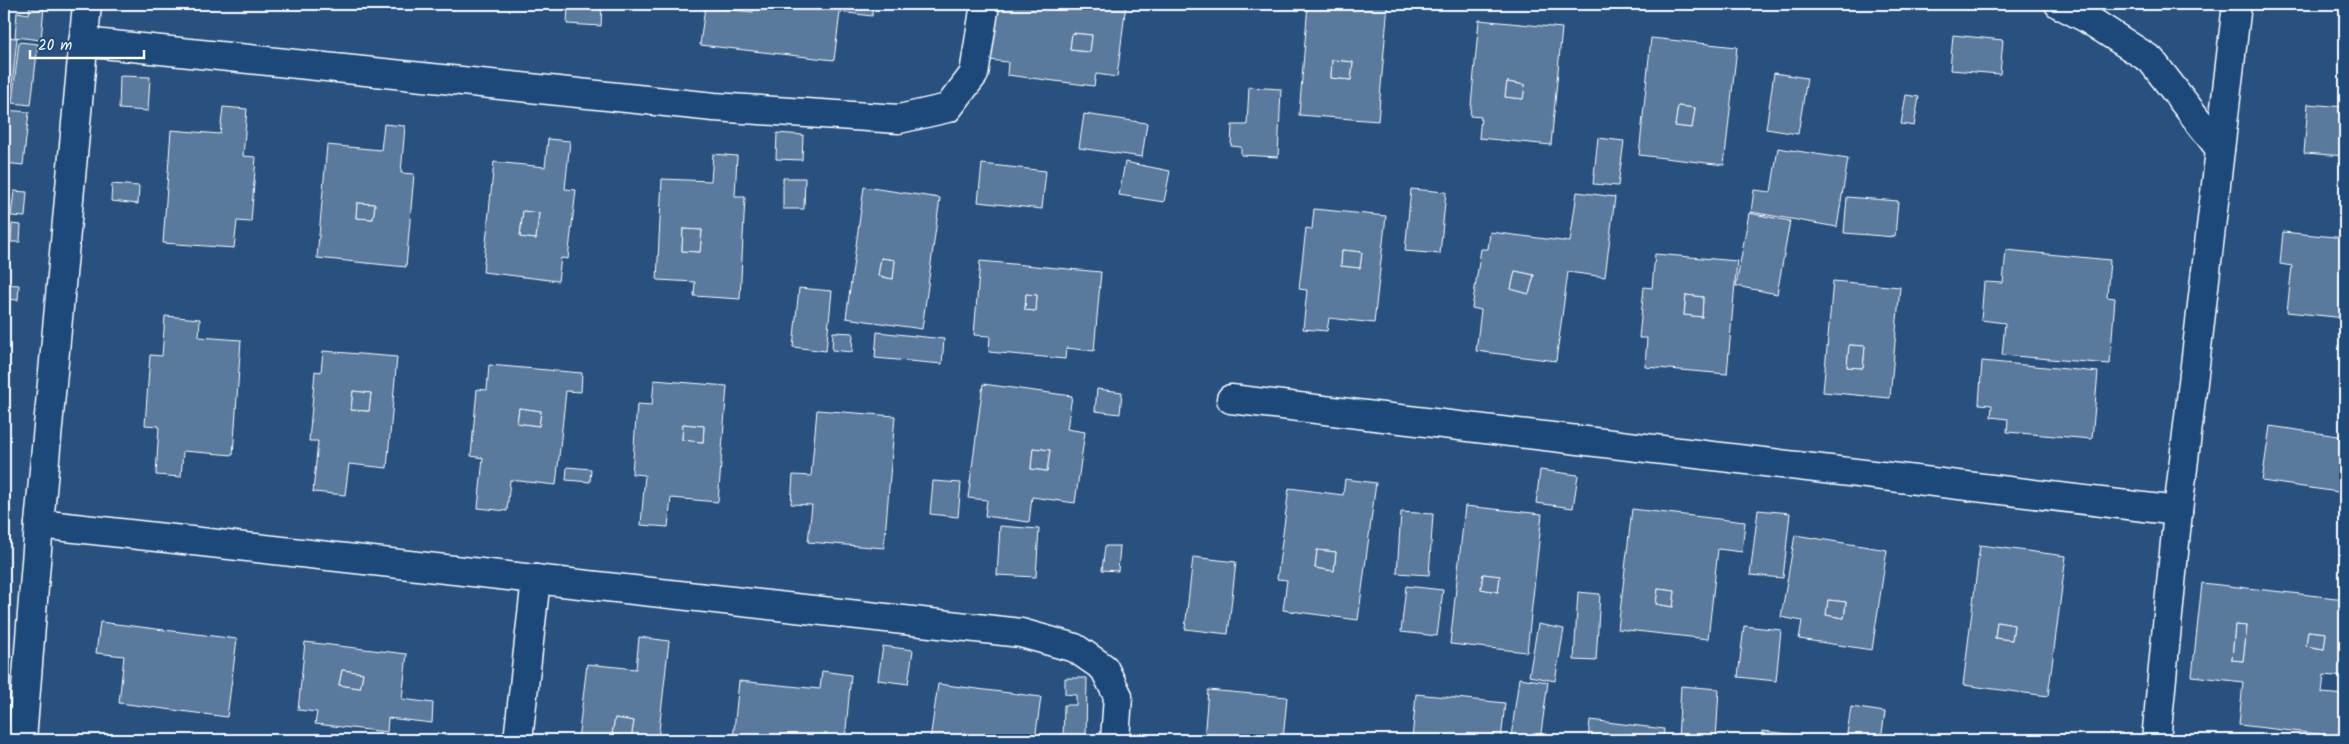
<svg xmlns="http://www.w3.org/2000/svg" width="2349" height="744" font-family="Kalam,sans-serif">
<style>
.building{fill:#5a7a9d;stroke:#fff;fill-rule:evenodd}
.lines{fill:none;stroke-linecap:round;stroke-linejoin:round}
.street-casing{stroke:#fff;stroke-width:31}
.street{stroke:#1f4a7a;stroke-width:28}
</style>
<rect width="100%" height="100%" fill="#28517f"/>
<filter id="ink" filterUnits="userSpaceOnUse"><feTurbulence type="fractalNoise" baseFrequency=".02" numOctaves="2"/><feDisplacementMap in="SourceGraphic" scale="10" xChannelSelector="R" yChannelSelector="G"/><feConvolveMatrix kernelMatrix="1 2 1 2 8 2 1 2 1" color-interpolation-filters="sRGB"/></filter>
<g filter="url(#ink)">
<!-- building -->
<g class="building">
<polygon points="394,4 455,4 455,9"/>
<polygon points="568,4 602,4 601,26 567,24"/>
<polygon points="754,4 873,4 872,16 840,12 834,60 700,45 705,7 753,12"/>
<path d="M 996,4 L 1126,4 L 1117,77 L 1096,74 L 1094,86 L 1007,75 L 1008,62 L 989,60 ZM 1072,33 L 1092,35 L 1090,52 L 1070,50 Z"/>
<path d="M 1308,4 L 1388,4 L 1378,121 L 1299,115 ZM 1332,60 L 1353,62 L 1351,80 L 1331,78 Z"/>
<polygon points="30,5 44,7 41,40 15,37 17,12 29,14"/>
<path d="M 1479,20 L 1562,28 L 1551,145 L 1479,138 L 1481,117 L 1470,116 ZM 1507,82 L 1525,85 L 1523,99 L 1505,97 Z"/>
<polygon points="1072,33 1092,35 1090,52 1070,50"/>
<polygon points="1953,35 2003,40 2000,74 1950,70"/>
<polygon points="4,37 17,38 10,106 4,105"/>
<path d="M 1651,38 L 1737,47 L 1724,165 L 1639,155 ZM 1678,106 L 1695,108 L 1692,128 L 1675,126 Z"/>
<polygon points="19,42 38,44 31,105 12,103"/>
<polygon points="1332,60 1353,62 1351,80 1331,78"/>
<polygon points="1774,73 1807,78 1798,134 1766,129"/>
<polygon points="120,76 150,77 148,111 119,109"/>
<polygon points="1507,82 1525,85 1523,99 1505,97"/>
<polygon points="1249,87 1281,89 1278,157 1241,155 1241,147 1231,146 1232,125 1247,125"/>
<polygon points="1906,95 1919,97 1914,126 1901,124"/>
<polygon points="2308,104 2345,107 2345,156 2304,153"/>
<polygon points="1678,106 1695,108 1692,128 1675,126"/>
<polygon points="223,107 247,109 243,156 256,157 251,222 237,221 234,248 163,243 171,130 220,134"/>
<polygon points="4,110 29,112 23,165 4,163"/>
<polygon points="1084,114 1147,123 1142,157 1079,148"/>
<path d="M 384,124 L 405,126 L 401,173 L 414,174 L 406,267 L 317,258 L 327,145 L 381,150 ZM 357,203 L 375,204 L 373,219 L 356,218 Z"/>
<polygon points="777,133 803,135 802,160 776,159"/>
<polygon points="1598,138 1624,141 1618,186 1593,184"/>
<path d="M 548,139 L 570,141 L 565,189 L 576,190 L 568,259 L 561,258 L 558,281 L 483,272 L 494,162 L 545,167 ZM 523,211 L 539,213 L 536,239 L 520,237 Z"/>
<polygon points="1778,148 1848,159 1837,227 1751,212 1754,190 1771,192"/>
<path d="M 713,154 L 737,156 L 735,197 L 745,197 L 740,299 L 694,296 L 695,282 L 657,280 L 662,179 L 711,181 ZM 683,229 L 702,230 L 700,252 L 682,251 Z"/>
<polygon points="1125,162 1170,171 1164,202 1119,195"/>
<polygon points="982,164 1046,171 1042,209 978,202"/>
<polygon points="783,178 805,178 804,209 783,209"/>
<polygon points="112,184 139,186 138,204 111,201"/>
<path d="M 864,187 L 940,198 L 922,329 L 846,318 ZM 881,258 L 895,260 L 893,279 L 878,276 Z"/>
<polygon points="1411,189 1446,192 1440,254 1405,251"/>
<polygon points="14,191 27,192 25,217 11,216"/>
<path d="M 1577,192 L 1615,197 L 1605,277 L 1568,272 L 1556,361 L 1476,351 L 1481,310 L 1472,308 L 1481,249 L 1488,249 L 1490,232 L 1570,242 ZM 1515,271 L 1534,275 L 1529,294 L 1511,289 Z"/>
<polygon points="1847,197 1898,201 1895,237 1844,233"/>
<polygon points="357,203 375,204 373,219 356,218"/>
<path d="M 1314,209 L 1386,216 L 1374,323 L 1329,318 L 1327,331 L 1303,329 L 1307,290 L 1299,289 L 1306,228 L 1312,229 ZM 1342,250 L 1362,252 L 1360,268 L 1341,266 Z"/>
<polygon points="523,211 539,213 536,239 520,237"/>
<polygon points="1749,213 1790,221 1777,294 1736,286"/>
<polygon points="12,224 21,225 20,242 11,242"/>
<polygon points="683,229 702,230 700,252 682,251"/>
<polygon points="2283,232 2345,238 2345,274 2343,273 2341,294 2345,294 2345,318 2287,312 2292,266 2280,264"/>
<polygon points="1342,250 1362,252 1360,268 1341,266"/>
<polygon points="2006,250 2110,260 2107,297 2115,298 2110,364 2002,355 2005,323 1981,320 1984,282 2003,283"/>
<path d="M 1655,254 L 1737,261 L 1727,374 L 1645,367 L 1647,338 L 1639,338 L 1644,287 L 1652,288 ZM 1686,295 L 1703,297 L 1702,317 L 1684,315 Z"/>
<polygon points="881,258 895,260 893,279 878,276"/>
<path d="M 980,261 L 1101,272 L 1094,351 L 1066,348 L 1065,359 L 989,352 L 990,336 L 974,335 ZM 1026,294 L 1037,295 L 1036,311 L 1025,310 Z"/>
<polygon points="1515,271 1534,275 1529,294 1511,289"/>
<polygon points="2343,273 2345,274 2345,294 2341,294"/>
<path d="M 1833,281 L 1900,287 L 1890,398 L 1823,392 ZM 1849,345 L 1865,346 L 1863,368 L 1847,367 Z"/>
<polygon points="4,284 19,285 18,300 4,299"/>
<polygon points="799,288 832,291 826,351 793,347"/>
<polygon points="1026,294 1037,295 1036,311 1025,310"/>
<polygon points="1686,295 1703,297 1702,317 1684,315"/>
<polygon points="165,316 200,319 199,337 241,340 233,455 183,451 181,477 156,475 159,426 145,425 150,355 162,356"/>
<polygon points="833,332 853,333 852,352 832,350"/>
<polygon points="877,332 944,339 942,364 875,358"/>
<polygon points="1849,345 1865,346 1863,368 1847,367"/>
<path d="M 323,351 L 397,357 L 387,468 L 349,464 L 345,495 L 313,492 L 318,441 L 309,441 L 315,371 L 321,372 ZM 353,391 L 371,393 L 369,411 L 351,410 Z"/>
<polygon points="1982,361 2098,372 2092,439 2007,432 2008,419 1991,417 1992,405 1979,404"/>
<path d="M 489,365 L 582,373 L 581,392 L 566,391 L 556,485 L 510,480 L 507,511 L 478,508 L 483,458 L 471,456 L 477,389 L 487,390 ZM 519,408 L 541,411 L 539,426 L 517,423 Z"/>
<path d="M 654,380 L 727,386 L 718,502 L 671,498 L 668,527 L 641,525 L 645,475 L 632,474 L 637,404 L 652,405 ZM 683,424 L 704,426 L 703,442 L 682,440 Z"/>
<path d="M 983,384 L 1072,396 L 1067,429 L 1085,432 L 1075,503 L 1032,497 L 1029,522 L 985,516 L 987,500 L 968,498 ZM 1033,448 L 1050,450 L 1047,471 L 1031,469 Z"/>
<polygon points="1097,389 1122,392 1120,414 1095,411"/>
<polygon points="353,391 371,393 369,411 351,410"/>
<polygon points="519,408 541,411 539,426 517,423"/>
<polygon points="817,410 895,416 884,548 808,542 812,505 791,504 793,475 811,476"/>
<polygon points="683,424 704,426 703,442 682,440"/>
<polygon points="2270,426 2345,437 2345,493 2262,481"/>
<polygon points="1033,448 1050,450 1047,471 1031,469"/>
<polygon points="567,467 591,469 590,482 566,480"/>
<polygon points="1540,470 1578,475 1573,508 1536,503"/>
<path d="M 1345,479 L 1376,483 L 1358,620 L 1283,610 L 1287,580 L 1277,579 L 1289,488 L 1343,495 ZM 1317,550 L 1336,552 L 1334,571 L 1315,568 Z"/>
<polygon points="933,481 961,483 958,517 930,514"/>
<path d="M 1465,506 L 1542,514 L 1527,652 L 1450,644 ZM 1483,574 L 1500,576 L 1498,592 L 1481,589 Z"/>
<path d="M 1632,509 L 1745,522 L 1742,552 L 1718,549 L 1708,639 L 1618,629 ZM 1658,589 L 1675,591 L 1673,607 L 1656,604 Z"/>
<polygon points="1758,510 1790,513 1783,578 1750,575"/>
<polygon points="1401,512 1433,514 1429,575 1397,573"/>
<polygon points="1000,526 1039,529 1036,577 997,575"/>
<path d="M 1795,535 L 1887,550 L 1872,650 L 1799,639 L 1802,621 L 1781,617 ZM 1828,600 L 1846,602 L 1844,618 L 1826,615 Z"/>
<path d="M 1980,545 L 2066,556 L 2048,696 L 1963,685 ZM 1997,622 L 2014,625 L 2012,640 L 1995,638 Z"/>
<polygon points="1105,546 1120,546 1118,571 1102,570"/>
<polygon points="1317,550 1336,552 1334,571 1315,568"/>
<polygon points="1193,557 1236,562 1228,634 1185,629"/>
<polygon points="1483,574 1500,576 1498,592 1481,589"/>
<path d="M 2202,583 L 2345,599 L 2345,677 L 2324,675 L 2322,693 L 2345,695 L 2345,737 L 2239,725 L 2243,682 L 2192,676 ZM 2235,625 L 2247,626 L 2243,661 L 2232,660 ZM 2308,631 L 2326,633 L 2324,649 L 2306,646 Z"/>
<polygon points="1406,586 1443,590 1437,636 1401,632"/>
<polygon points="1658,589 1675,591 1673,607 1656,604"/>
<polygon points="1578,592 1600,594 1596,661 1574,660"/>
<polygon points="1828,600 1846,602 1844,618 1826,615"/>
<polygon points="100,622 237,639 227,717 119,703 124,656 96,653"/>
<polygon points="1997,622 2014,625 2012,640 1995,638"/>
<polygon points="1538,624 1564,629 1555,681 1529,676"/>
<polygon points="2235,625 2247,626 2243,661 2232,660"/>
<polygon points="1744,626 1781,630 1776,681 1738,677"/>
<polygon points="2308,631 2326,633 2324,649 2306,646"/>
<path d="M 639,637 L 669,641 L 658,740 L 578,740 L 587,664 L 636,669 ZM 615,718 L 634,721 L 631,738 L 612,734 Z"/>
<path d="M 305,642 L 407,654 L 402,699 L 433,703 L 432,723 L 388,718 L 387,732 L 315,724 L 317,712 L 298,710 ZM 342,670 L 363,673 L 360,688 L 339,685 Z"/>
<polygon points="883,646 913,650 908,684 878,680"/>
<polygon points="342,670 363,673 360,688 339,685"/>
<polygon points="822,671 851,675 845,740 733,740 739,681 820,689"/>
<polygon points="1065,678 1087,678 1086,740 1063,740 1064,705 1076,705 1076,695 1065,694"/>
<polygon points="1519,678 1548,682 1540,740 1511,737"/>
<polygon points="938,684 1041,697 1035,740 930,740"/>
<polygon points="1681,686 1719,689 1716,740 1678,740"/>
<polygon points="1208,690 1287,697 1283,740 1204,740"/>
<polygon points="1416,694 1505,703 1501,740 1412,740"/>
<polygon points="1851,707 1885,712 1881,740 1846,740"/>
<polygon points="615,718 634,721 631,738 612,734"/>
<polygon points="1590,720 1664,729 1663,740 1583,740 1588,740"/>
<polygon points="1762,731 1828,738 1828,740 1761,740"/>
</g>
<g class="lines">
<defs>
<g id="street">
<polyline points="2059,4 2086,18 2151,60 2220,149"/>
<polyline points="83,42 714,107 899,119 948,108 974,74 985,4"/>
<polyline points="1231,399 2178,511"/>
<polyline points="39,524 1021,633 1075,648 1104,668 1118,696 1115,740"/>
<polyline points="22,740 39,524 87,4"/>
<polyline points="518,740 536,579"/>
<polyline points="2156,740 2178,511 2237,4"/>
</g>
</defs>
<!-- street casing -->
<use href="#street" class="street-casing"/>
<!-- street -->
<use href="#street" class="street"/>
</g>
</g>
<!-- margin -->
<rect width="2349" height="744" fill="none" stroke="#1f4a7a" stroke-width="20"/>
<rect x="10" y="10" width="2329" height="724" fill="none" stroke="#fff" stroke-width="2" filter="url(#ink)"/>
<!-- scale -->
<path d="M30 50v8h114v-8" fill="none" stroke="#ffffff" stroke-width="2.5"/>
<text x="38" y="50" font-size="15" fill="#ffffff" stroke="#1f4a7a" stroke-width="4" paint-order="stroke">20 m</text>
</svg>
